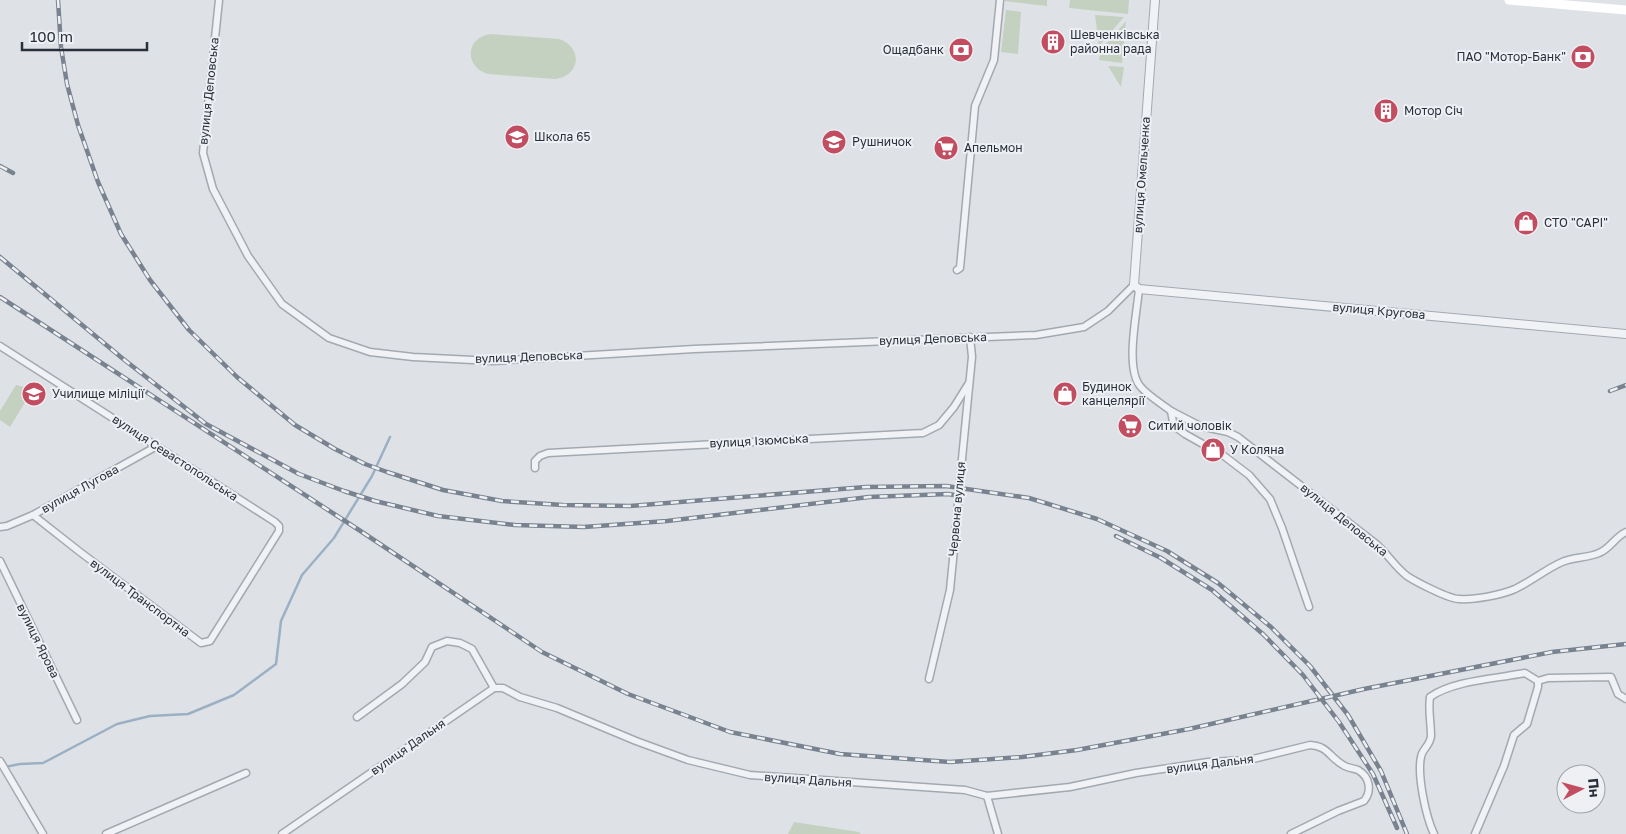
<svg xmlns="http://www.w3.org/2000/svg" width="1626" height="834" font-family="'Golos Text',sans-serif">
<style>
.green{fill:#c4d0c0}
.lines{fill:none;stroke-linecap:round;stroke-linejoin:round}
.stream{stroke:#9cb0c4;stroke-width:2.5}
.minor-casing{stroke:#a4a9b0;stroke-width:9}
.tertiary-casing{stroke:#a4a9b0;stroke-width:10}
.minor{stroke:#f1f2f5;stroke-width:6}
.tertiary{stroke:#f1f2f5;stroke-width:8}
.secondary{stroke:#fff;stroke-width:9}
.rail-casing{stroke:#79828f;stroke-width:4.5}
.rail{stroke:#eef0f4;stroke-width:2.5;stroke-dasharray:8;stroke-linecap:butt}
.minor-bridge-casing{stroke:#a4a9b0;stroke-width:9;stroke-linecap:butt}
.minor-bridge{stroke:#f1f2f5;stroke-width:6}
.labels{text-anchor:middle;stroke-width:4;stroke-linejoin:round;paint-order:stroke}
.poi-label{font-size:12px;fill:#29303c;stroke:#eef0f4;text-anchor:start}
.street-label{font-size:12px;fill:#29303c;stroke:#eef0f4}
</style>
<rect width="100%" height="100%" fill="#dee2e7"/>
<!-- green -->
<g class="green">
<polygon points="1005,0 1047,0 1047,6 1004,1"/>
<polygon points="1070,0 1129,0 1128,14 1069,8"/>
<polygon points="1006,10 1021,12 1018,54 1001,52"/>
<polygon points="1095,15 1124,17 1099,46"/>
<polygon points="1126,21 1122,63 1099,60 1101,50"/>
<path d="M 491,34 L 559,39 C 583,47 581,76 555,79 L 488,74 C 463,66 466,37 491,34 Z"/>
<polygon points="1108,66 1124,67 1121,87"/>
<polygon points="16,385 24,387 30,394 10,427 0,420 0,411"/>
<polygon points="794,822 859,832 861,834 788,834"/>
</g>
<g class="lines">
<!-- stream -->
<polyline class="stream" points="0,768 20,764 43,763 117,724 150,716 188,714 234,695 276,664 281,621 302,575 334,538 372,476 390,437"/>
<defs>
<g id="minor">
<polyline points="219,0 203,153 213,189 248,256 282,304 329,338 370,352 413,357 493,361 694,349 1036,335 1084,327 1108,311 1134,285"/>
<polyline points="957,270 960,268 975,106 994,60 1000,0"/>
<path d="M 1139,289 C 1137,313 1125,367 1140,386 C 1147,395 1162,404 1171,411 L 1173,422 L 1177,428 L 1185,434 L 1224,456 L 1249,475 L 1270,499 L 1282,528 L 1309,607"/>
<polyline points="0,346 275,522 279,526 279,531 210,641 201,643 80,552 33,515"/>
<path d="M 1171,411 L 1200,426 L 1228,432 L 1238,437 L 1375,543 C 1387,553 1395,567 1407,576 C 1416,582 1449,599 1459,599 C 1475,600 1501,595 1515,589 C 1532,581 1546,569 1562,562 C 1573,557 1588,558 1599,553 C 1610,549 1615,537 1626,532"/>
<polyline points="535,468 535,461 540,456 548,453 923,433 939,425 954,407 969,383"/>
<polyline points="960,479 972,357 970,337"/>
<polyline points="0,527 7,526 33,515 157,446"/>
<polyline points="0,561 77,720"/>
<polyline points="929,679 950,590 955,539"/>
<polyline points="357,717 402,684 425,662 432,647 447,641 460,643 472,649 494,688"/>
<polyline points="0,761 43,834"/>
<polyline points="987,796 998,834"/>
<polyline points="106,834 246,773"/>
<path d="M 282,834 L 494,688 L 503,688 L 520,697 L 557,708 L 636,741 L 688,760 L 750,775 L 965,790 L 987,796 L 1070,787 L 1136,773 L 1208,762 L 1249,760 L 1310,745 C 1328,746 1329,757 1343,765 C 1347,768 1353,768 1358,770 C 1370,777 1372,791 1364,801 L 1338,811 L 1291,834"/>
<path d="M 1434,834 C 1426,817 1417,776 1421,757 C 1422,749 1430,746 1431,736 C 1431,723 1428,710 1430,697 C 1453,681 1492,679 1519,674 L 1525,673 L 1538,681"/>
<polyline points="1475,834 1504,766 1514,735 1527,724 1538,687 1538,681 1548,678 1611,677 1618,694 1626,699"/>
</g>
<polyline id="tertiary" points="1155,0 1134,285 1139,289 1626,334"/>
</defs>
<!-- minor casing -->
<use href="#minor" class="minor-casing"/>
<!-- tertiary casing -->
<use href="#tertiary" class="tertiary-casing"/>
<!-- minor -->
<use href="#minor" class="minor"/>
<!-- tertiary -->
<use href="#tertiary" class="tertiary"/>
<!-- secondary -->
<polyline class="secondary" points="1509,0 1626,10"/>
<defs>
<g id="rail">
<polyline points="58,0 61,47 67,84 78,125 98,182 121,234 150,280 189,330 237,377 295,425 335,449 365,464 387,472 443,490 502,501 563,505 630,506 866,487 946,486 1029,498 1097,519 1167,551 1218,583 1271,627 1310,666 1348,715 1381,771 1407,834"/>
<polyline points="0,166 13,173"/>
<polyline points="0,257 122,358 206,424 299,474 344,491 375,501 438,516 515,525 584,527 667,521 869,497 948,494 960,496"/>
<polyline points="0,297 362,532 542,652 628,694 730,732 840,754 950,762 1022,757 1077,750 1189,729 1364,689 1552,652 1626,644"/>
<polyline points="1610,391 1626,385"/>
<polyline points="1116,536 1161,558 1212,590 1264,635 1303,675 1339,722 1373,774 1397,828"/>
</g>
</defs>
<!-- rail casing -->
<use href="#rail" class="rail-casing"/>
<!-- rail -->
<use href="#rail" class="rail"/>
<defs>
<polyline id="minor-bridge" points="955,539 960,479"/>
</defs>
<!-- minor-bridge casing -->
<use href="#minor-bridge" class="minor-bridge-casing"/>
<!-- minor-bridge -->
<use href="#minor-bridge" class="minor-bridge"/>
</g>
<!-- icons -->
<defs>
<symbol id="building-disc" viewBox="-11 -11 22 22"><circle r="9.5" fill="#c24d60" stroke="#eef0f4"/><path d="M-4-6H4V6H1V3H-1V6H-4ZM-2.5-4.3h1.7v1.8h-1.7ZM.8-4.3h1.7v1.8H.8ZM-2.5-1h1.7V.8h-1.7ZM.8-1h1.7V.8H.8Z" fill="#fff"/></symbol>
<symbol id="bank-disc" viewBox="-11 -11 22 22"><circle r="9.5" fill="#c24d60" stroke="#eef0f4"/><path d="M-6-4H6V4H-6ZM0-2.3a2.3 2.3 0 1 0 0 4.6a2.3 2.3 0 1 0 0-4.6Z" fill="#fff"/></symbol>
<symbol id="school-disc" viewBox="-11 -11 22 22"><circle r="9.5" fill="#c24d60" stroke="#eef0f4"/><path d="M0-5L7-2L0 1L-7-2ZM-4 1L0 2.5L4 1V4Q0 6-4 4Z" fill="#fff"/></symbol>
<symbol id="supermarket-disc" viewBox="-11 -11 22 22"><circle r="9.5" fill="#c24d60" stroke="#eef0f4"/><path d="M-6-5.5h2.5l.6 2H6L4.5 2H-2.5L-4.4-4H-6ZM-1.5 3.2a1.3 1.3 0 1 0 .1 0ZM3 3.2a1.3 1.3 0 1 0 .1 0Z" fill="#fff"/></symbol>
<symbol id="shop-disc" viewBox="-11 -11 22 22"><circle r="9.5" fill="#c24d60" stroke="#eef0f4"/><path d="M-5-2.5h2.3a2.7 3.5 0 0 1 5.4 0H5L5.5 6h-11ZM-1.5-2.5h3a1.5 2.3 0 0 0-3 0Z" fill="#fff"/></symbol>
<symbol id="university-disc" viewBox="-11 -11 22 22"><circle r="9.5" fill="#c24d60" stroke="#eef0f4"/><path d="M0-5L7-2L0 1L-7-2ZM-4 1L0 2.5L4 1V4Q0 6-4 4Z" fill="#fff"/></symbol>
</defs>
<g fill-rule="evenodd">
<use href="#building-disc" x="1039" y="28" width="28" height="28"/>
<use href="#bank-disc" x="947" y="36" width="28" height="28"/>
<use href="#bank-disc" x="1569" y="43" width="28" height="28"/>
<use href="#building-disc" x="1372" y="97" width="28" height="28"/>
<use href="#school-disc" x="503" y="123" width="28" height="28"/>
<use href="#school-disc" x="820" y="128" width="28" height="28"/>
<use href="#supermarket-disc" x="932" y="134" width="28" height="28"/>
<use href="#shop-disc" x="1512" y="209" width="28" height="28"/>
<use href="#university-disc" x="20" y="380" width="28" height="28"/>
<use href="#shop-disc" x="1051" y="380" width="28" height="28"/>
<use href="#supermarket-disc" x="1116" y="412" width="28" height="28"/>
<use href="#shop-disc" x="1199" y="436" width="28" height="28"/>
</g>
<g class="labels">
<!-- poi labels -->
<g class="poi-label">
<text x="1070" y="39">Шевченківська<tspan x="1070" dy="14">районна рада</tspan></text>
<text x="944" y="54" text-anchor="end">Ощадбанк</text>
<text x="1566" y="61" text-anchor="end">ПАО "Мотор-Банк"</text>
<text x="1404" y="115">Мотор Січ</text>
<text x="534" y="141">Школа 65</text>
<text x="852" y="146">Рушничок</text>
<text x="964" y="152">Апельмон</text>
<text x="1544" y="227">СТО "CAPI"</text>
<text x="1082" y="391">Будинок<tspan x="1082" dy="14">канцелярії</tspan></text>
<text x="52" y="398">Училище міліції</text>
<text x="1148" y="430">Ситий чоловік</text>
<text x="1230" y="454">У Коляна</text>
</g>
<!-- street labels -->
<g class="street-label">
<text transform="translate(209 91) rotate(-84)" y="4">вулиця Деповська</text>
<text transform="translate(1142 175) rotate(-86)" y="4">вулиця Омельченка</text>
<text transform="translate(1379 311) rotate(5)" y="4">вулиця Кругова</text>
<text transform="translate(933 339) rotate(-2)" y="4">вулиця Деповська</text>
<text transform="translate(529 357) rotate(-2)" y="4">вулиця Деповська</text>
<text transform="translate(759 441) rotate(-3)" y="4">вулиця Ізюмська</text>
<text transform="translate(175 458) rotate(33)" y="4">вулиця Севастопольська</text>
<text transform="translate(80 489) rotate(-29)" y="4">вулиця Лугова</text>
<text transform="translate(957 509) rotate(-85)" y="4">Червона вулиця</text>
<text transform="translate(1344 520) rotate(39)" y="4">вулиця Деповська</text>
<text transform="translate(140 598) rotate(37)" y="4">вулиця Транспортна</text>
<text transform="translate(38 641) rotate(64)" y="4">вулиця Ярова</text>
<text transform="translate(408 747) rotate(-35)" y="4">вулиця Дальня</text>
<text transform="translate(1210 764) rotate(-7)" y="4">вулиця Дальня</text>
<text transform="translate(808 780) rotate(4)" y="4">вулиця Дальня</text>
</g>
</g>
<!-- north arrow -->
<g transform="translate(1581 789) rotate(84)"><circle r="24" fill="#eef0f4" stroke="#9fa3aa"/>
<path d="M0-4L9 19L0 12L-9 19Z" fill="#c24d60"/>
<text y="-8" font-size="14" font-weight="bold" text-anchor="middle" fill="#29303c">Пн</text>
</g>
<!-- scale -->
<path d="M22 42v8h125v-8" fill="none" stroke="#29303c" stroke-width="2.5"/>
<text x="30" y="42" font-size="15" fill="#29303c" stroke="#eef0f4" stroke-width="4" paint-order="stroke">100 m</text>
</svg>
